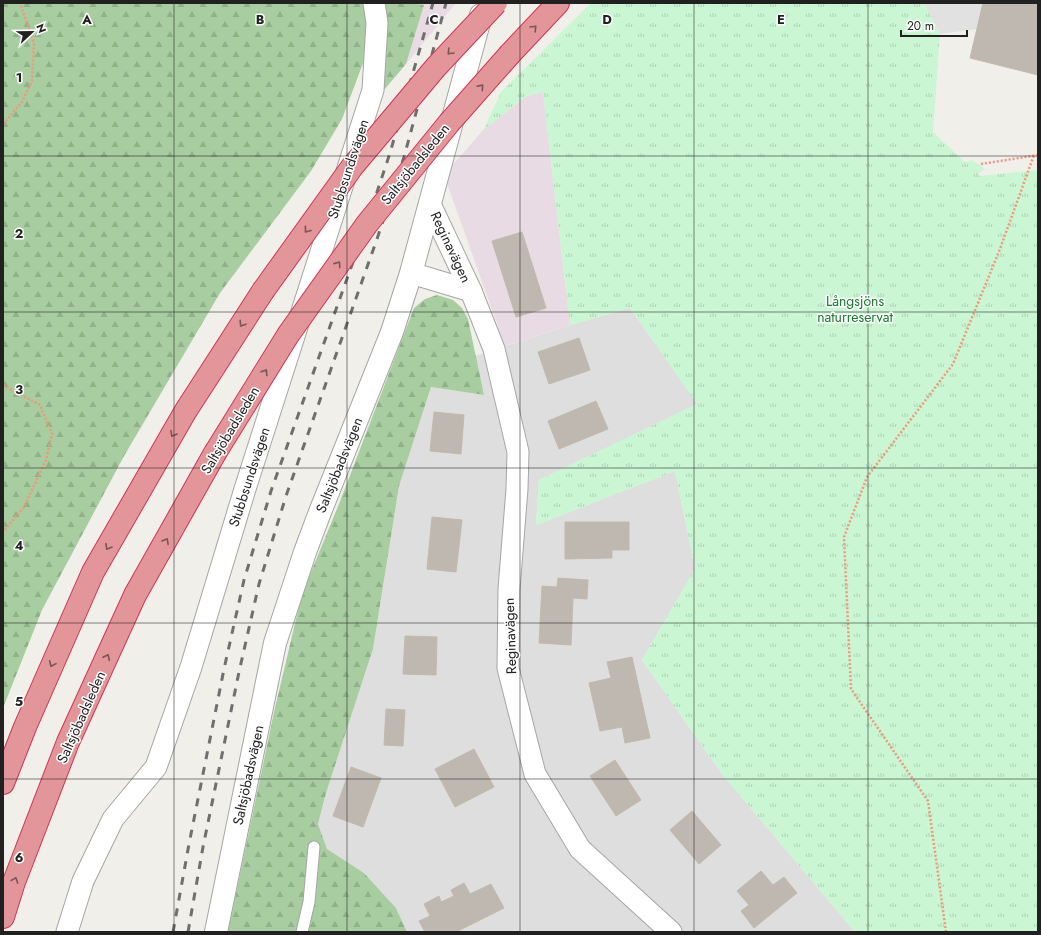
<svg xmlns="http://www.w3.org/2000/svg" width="1041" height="935" font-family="Jost,sans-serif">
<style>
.residential{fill:#dfdede}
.industrial{fill:#e9dbe4}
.forest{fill:url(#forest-firs)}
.park{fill:url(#park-tufts)}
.parking{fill:#e1e1e1}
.building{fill:#beb8b1;stroke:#c2b9ac}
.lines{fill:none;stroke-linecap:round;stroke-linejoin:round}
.service-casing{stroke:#a5a5a5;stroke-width:13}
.minor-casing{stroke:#a5a5a5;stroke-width:23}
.tertiary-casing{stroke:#a5a5a5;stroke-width:24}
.motorway-casing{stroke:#d03553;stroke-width:24}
.path{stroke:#f1977a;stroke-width:2.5;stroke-dasharray:2 2;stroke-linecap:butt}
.service{stroke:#fff;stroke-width:11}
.minor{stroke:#fff;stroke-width:21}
.tertiary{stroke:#fff;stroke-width:22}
.motorway{stroke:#e29699;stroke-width:22}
.rail{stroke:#6f6f6f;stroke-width:3;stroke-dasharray:8 8;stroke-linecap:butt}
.motorway-bridge-casing{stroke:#d03553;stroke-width:24;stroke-linecap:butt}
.motorway-bridge{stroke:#e29699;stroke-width:22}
.oneway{stroke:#785657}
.grid{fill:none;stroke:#212121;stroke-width:1;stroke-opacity:0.55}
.labels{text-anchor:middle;stroke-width:3;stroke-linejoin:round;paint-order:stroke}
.street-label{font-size:14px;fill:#212121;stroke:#fff}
.park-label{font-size:14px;fill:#147a2c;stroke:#fff}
.grid-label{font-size:13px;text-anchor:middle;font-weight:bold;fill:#212121;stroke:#fff;stroke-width:3;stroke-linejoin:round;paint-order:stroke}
</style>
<defs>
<pattern id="forest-firs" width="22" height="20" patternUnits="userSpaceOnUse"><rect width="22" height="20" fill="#a7cda0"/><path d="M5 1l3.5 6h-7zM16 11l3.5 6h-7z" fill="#8fb08a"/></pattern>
<pattern id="park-tufts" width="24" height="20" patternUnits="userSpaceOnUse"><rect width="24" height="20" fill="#caf6d4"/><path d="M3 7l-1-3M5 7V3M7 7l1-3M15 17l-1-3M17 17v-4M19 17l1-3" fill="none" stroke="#add3b6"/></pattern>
</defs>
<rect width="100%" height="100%" fill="#f1efe9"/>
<!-- residential -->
<polygon class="residential" points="630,308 698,404 539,480 536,525 675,471 695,569 642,660 722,774 855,932 407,932 396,908 364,873 327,849 318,824 326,793 373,649 399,486 431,387 484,395 475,356 570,325"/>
<!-- industrial -->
<g class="industrial">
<polygon points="412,3 456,3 406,64 424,5"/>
<polygon points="543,92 570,325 505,346 444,175 484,129 527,96"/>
</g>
<!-- forest -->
<g class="forest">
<polygon points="3,3 368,3 368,50 342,119 311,171 220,293 124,456 42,610 3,708"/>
<polygon points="384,3 412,3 424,5 406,64 384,90"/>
<polygon points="437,295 453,300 462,308 468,319 484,395 431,387 399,486 373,649 326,793 318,824 327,849 364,873 396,908 407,932 228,932 274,712 302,594 339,504 414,308 425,299"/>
</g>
<!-- park -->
<polygon class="park" points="591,3 924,3 940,34 933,132 965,162 972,160 985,169 978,174 980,176 1038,170 1038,932 855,932 722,774 642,660 695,569 675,471 536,525 539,480 697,404 630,308 570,325 543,92 527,96 484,129 501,92"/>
<!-- parking -->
<polygon class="parking" points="924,3 983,3 977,29 940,34"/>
<!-- building -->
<g class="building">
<polygon points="983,3 1038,3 1038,75 970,58"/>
<polygon points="522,232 546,308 516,317 492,241"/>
<polygon points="579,338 590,370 549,384 538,352"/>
<polygon points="596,401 608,429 559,449 548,421"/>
<polygon points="434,412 464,415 461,454 430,451"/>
<polygon points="432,517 462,520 456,572 427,569"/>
<polygon points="565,522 629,522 629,550 612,550 612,558 565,559"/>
<polygon points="558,578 588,580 587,599 573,598 571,645 539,643 542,586 557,587"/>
<polygon points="405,636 437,637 436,675 403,674"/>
<polygon points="632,657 650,738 625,743 622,727 600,731 589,683 611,678 607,662"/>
<polygon points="386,709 405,710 403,746 384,745"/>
<polygon points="474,749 494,787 455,807 435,769"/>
<polygon points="615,760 641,800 616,816 590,776"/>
<polygon points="351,767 381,778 363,827 333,816"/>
<polygon points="692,811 721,845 699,864 670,830"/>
<polygon points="761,871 773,885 784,877 797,893 754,928 741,911 749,905 737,891"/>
<polygon points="464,883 470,894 491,884 504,908 456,932 425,932 419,921 430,916 424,904 439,896 441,902 454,896 451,890"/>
</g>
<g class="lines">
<defs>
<polyline id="service" points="302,932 309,902 314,847"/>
<g id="minor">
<polyline points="430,204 471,291 494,349 518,452 517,489 509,589 508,668 535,774 580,849 671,932"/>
<polyline points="411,273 471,291"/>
<polyline points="67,932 83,881 113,819 156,767 191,667 245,489 373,90 377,23 374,3"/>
</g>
<polyline id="tertiary" points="216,932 275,643 305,552 320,512 392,332 411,273 481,15"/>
<g id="motorway">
<polyline points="510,54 558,3"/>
<polyline points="3,783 25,727 93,572 185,412 263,291"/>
<polyline points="3,917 14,882 68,742 135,595 215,453"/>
</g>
</defs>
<!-- service casing -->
<use href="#service" class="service-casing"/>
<!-- minor casing -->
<use href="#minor" class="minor-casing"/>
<!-- tertiary casing -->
<use href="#tertiary" class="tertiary-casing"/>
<!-- motorway casing -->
<use href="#motorway" class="motorway-casing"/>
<!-- path -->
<g class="path">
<polyline points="3,124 22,102 32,81 34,43 20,3"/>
<polyline points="981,164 1038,155"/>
<polyline points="3,385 40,405 52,434 46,460 24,507 3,532"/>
<polyline points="946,932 928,801 851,689 844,537 867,477 953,364 1000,249 1034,155"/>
</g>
<!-- service -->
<use href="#service" class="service"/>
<!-- minor -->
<use href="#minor" class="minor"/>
<!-- tertiary -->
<use href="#tertiary" class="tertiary"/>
<!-- motorway -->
<use href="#motorway" class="motorway"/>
<!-- rail -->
<g class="rail">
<polyline points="173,932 189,844 224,669 244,580 271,491 363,234 390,153 433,3"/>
<polyline points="188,932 203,847 239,672 259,584 286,496 377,239 404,157 446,3"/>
</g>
<defs>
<g id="motorway-bridge">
<polyline points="263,291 352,167 436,67 496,3"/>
<polyline points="215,453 288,335 367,224 449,123 510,54"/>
</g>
</defs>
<!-- motorway-bridge casing -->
<use href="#motorway-bridge" class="motorway-bridge-casing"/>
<!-- motorway-bridge -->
<use href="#motorway-bridge" class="motorway-bridge"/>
</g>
<!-- one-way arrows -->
<defs><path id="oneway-chevron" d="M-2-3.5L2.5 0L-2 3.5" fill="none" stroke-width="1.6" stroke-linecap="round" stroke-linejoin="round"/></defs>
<g class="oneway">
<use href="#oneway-chevron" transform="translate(534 28) rotate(-47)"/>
<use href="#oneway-chevron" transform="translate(450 52) rotate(133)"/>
<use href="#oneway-chevron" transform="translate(481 87) rotate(-49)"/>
<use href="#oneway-chevron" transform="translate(307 230) rotate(126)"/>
<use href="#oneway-chevron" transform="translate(338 264) rotate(-55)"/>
<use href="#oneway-chevron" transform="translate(242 324) rotate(123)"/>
<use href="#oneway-chevron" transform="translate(265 372) rotate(-58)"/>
<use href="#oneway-chevron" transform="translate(173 434) rotate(120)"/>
<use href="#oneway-chevron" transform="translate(166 541) rotate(-61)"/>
<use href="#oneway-chevron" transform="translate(108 547) rotate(120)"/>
<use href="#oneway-chevron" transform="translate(107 657) rotate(-65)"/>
<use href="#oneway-chevron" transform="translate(52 664) rotate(114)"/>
<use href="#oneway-chevron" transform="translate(15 880) rotate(-70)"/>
</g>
<!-- grid -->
<path class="grid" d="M 174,3 L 174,932M 347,3 L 347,932M 520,3 L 520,932M 694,3 L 694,932M 868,3 L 868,932M 3,156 L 1038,156M 3,312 L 1038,312M 3,468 L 1038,468M 3,623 L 1038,623M 3,779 L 1038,779"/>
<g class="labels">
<!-- street labels -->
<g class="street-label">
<text transform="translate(415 164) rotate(-51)" y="5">Saltsjöbadsleden</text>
<text transform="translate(348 169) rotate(-72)" y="5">Stubbsundsvägen</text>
<text transform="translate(451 247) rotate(65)" y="5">Reginavägen</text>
<text transform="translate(230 430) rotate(-59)" y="5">Saltsjöbadsleden</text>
<text transform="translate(339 465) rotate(-68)" y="5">Saltsjöbadsvägen</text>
<text transform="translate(249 477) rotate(-72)" y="5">Stubbsundsvägen</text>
<text transform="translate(510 636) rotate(-92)" y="5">Reginavägen</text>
<text transform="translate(81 717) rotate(-66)" y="5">Saltsjöbadsleden</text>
<text transform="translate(248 775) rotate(-78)" y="5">Saltsjöbadsvägen</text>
</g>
<!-- park labels -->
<g class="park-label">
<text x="855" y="306">Långsjöns<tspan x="855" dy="16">naturreservat</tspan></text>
</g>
</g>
<g class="grid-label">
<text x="87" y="24">A</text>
<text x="260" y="24">B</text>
<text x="434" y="24">C</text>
<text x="607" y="24">D</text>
<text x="781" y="24">E</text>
<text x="19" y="82">1</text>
<text x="19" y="238">2</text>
<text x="19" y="394">3</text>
<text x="19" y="550">4</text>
<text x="19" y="706">5</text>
<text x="19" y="862">6</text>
</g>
<!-- border -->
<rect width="1041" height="935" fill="none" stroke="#212121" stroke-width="8"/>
<!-- north arrow -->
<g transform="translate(32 32) rotate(68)" stroke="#ffffff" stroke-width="3" paint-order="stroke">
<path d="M0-3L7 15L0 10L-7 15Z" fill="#212121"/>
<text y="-6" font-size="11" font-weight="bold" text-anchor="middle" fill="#212121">N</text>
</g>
<!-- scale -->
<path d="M901 30v6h66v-6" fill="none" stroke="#212121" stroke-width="2"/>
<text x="907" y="30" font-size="12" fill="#212121" stroke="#ffffff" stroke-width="3" paint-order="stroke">20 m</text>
</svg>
